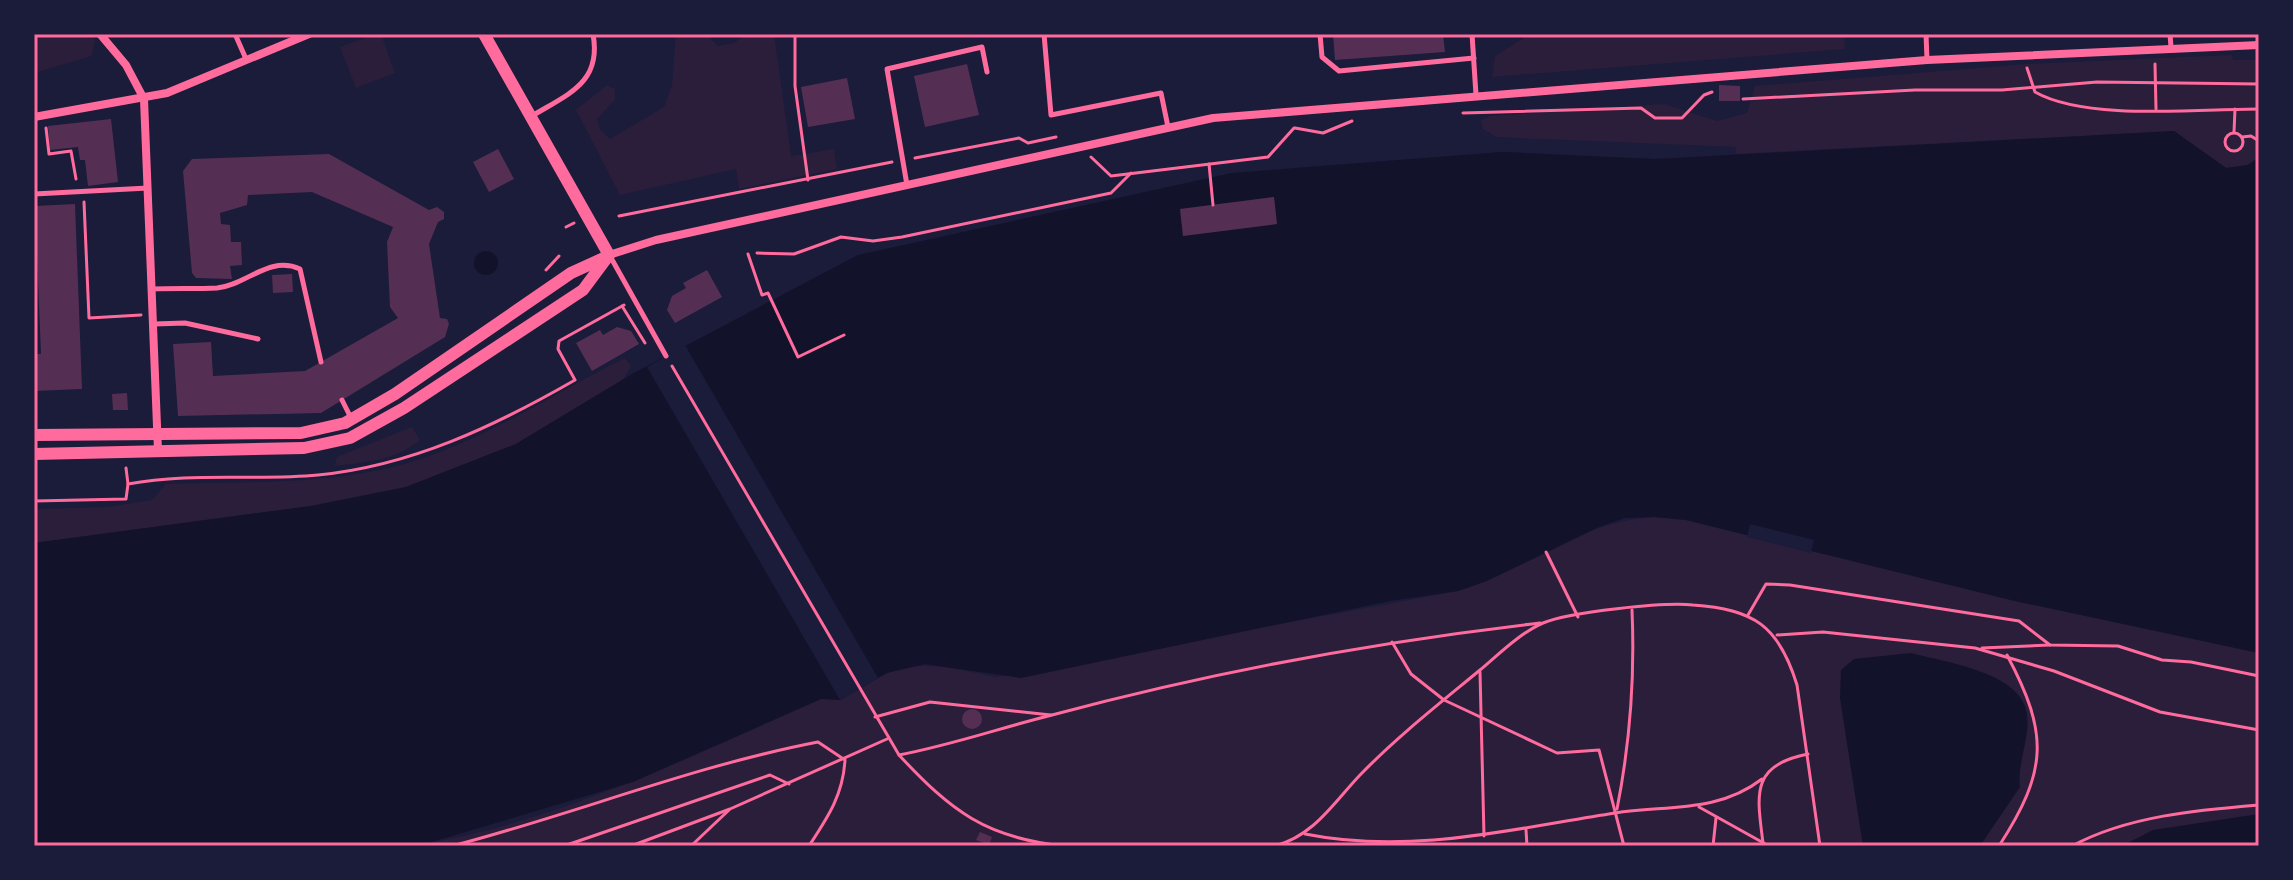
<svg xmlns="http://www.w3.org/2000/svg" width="2293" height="880" font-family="'Fira Sans Condensed',sans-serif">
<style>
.green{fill:#2a1e3b}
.water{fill:#12122b;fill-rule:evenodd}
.pier{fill:#1b1b3a}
.building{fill:#542f53}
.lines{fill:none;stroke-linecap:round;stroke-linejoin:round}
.path{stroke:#ff6b9d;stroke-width:3}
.service{stroke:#ff6b9d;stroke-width:5}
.minor{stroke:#ff6b9d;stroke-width:8}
.tertiary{stroke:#ff6b9d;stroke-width:12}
.neatline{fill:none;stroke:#ff6b9d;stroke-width:3}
</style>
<rect width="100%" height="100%" fill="#1b1b3a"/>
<!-- green -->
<g class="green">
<polygon points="34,34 83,34 95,39 92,56 34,73"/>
<polygon points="376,34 381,34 395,73 356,88 340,47"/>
<polygon points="676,34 706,34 718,46 734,43 746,34 774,34 791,156 834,149 837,169 739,189 736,169 620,195 576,110 607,85 615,89 615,100 597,119 600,129 610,139 664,107 672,85"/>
<polygon points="1530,34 1844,34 1845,49 1492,77 1495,56"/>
<polygon points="2232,55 2233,60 2259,60 2259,157 2248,165 2226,168 2174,131 1735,154 1736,147 1496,137 1483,129 1481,120 1490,116 1664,104 1717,121 1747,113 1755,86 2027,64"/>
<path d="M 625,358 L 631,366 L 624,379 L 516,444 L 406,487 L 311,506 L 34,543 L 34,509 L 108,507 L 152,500 L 166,484 C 237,482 310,484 380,470 C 468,452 546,397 625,358 Z"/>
<path d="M 412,427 L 420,440 C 395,461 365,462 335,466 L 337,457 Z"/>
<path d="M 1655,517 L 1686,520 L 2015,601 L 2259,653 L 2259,846 L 411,846 C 551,825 692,756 821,699 C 851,700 863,682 890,672 C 926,659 960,670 996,677 L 1458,591 C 1524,569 1583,520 1655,517 Z"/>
</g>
<!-- water -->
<g class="water">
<path d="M 2174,131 L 2226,168 L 2248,165 L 2259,157 L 2259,653 L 2015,601 L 1686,520 L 1655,517 L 1625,518 L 1599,527 L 1487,581 L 1458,591 L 1390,601 L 1021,678 L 925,664 L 887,673 L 840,700 L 821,699 L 633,782 L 425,844 L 34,846 L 34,543 L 311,506 L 406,487 L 516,444 L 632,374 L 858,255 L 1232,173 L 1502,152 L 1656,159 ZM 1274,197 L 1277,224 L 1183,236 L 1180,209 Z"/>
<circle cx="486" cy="263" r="12"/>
<path d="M 1911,653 C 1944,662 2022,672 2027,714 C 2030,740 2017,763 2020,787 L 1980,846 L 1863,846 L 1840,698 L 1841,670 L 1854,659 Z"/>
<polygon points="2259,814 2259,846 2122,846 2153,830"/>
</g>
<!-- pier -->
<g class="pier">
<polygon points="685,345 878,678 840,700 647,367"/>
<polygon points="1750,524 1814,540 1811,553 1747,537"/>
</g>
<!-- building -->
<g class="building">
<polygon points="1333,34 1443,34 1445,52 1335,60"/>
<polygon points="967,64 979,115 925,127 914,76"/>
<polygon points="847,78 855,119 808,127 801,87"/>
<polygon points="1719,85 1740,86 1740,101 1719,101"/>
<polygon points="111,119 118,182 88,186 85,160 80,160 78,147 50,150 48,126"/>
<polygon points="498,149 514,179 489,192 473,162"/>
<polygon points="329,154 429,210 437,207 444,212 444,219 438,222 429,244 440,318 447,319 449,324 445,337 321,413 178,416 173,344 211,342 213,376 305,371 398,318 390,307 387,242 393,227 312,192 248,195 247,205 220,213 221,224 230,225 231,242 241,242 242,265 230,266 232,279 196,278 192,273 183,171 192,159"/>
<polygon points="1274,197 1277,224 1183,236 1180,209"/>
<polygon points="75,204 82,389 34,391 34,354 41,354 35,206"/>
<polygon points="707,270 722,297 675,323 667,310 672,296 686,288 683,283"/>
<polygon points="292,274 293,292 273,293 272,275"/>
<polygon points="617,327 631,331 639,344 592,371 576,343 600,330 603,335"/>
<polygon points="127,393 128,410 113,410 112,394"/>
<circle cx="972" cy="719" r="10"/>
<polygon points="980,832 992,837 989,845 976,840"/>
</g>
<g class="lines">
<!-- path -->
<g class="path">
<polyline points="795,34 795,86 808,180"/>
<polyline points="2155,64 2156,109"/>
<path d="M 2027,68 L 2035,92 C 2086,121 2199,109 2259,109"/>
<polyline points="1743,99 1915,90 2002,90 2097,82 2259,84"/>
<polyline points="1463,113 1641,108 1655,118 1682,118 1704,95 1712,92"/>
<polyline points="46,128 49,154 71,151 76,179"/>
<polyline points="1295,128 1323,133 1352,121"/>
<polyline points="2234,132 2235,109"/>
<circle cx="2234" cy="142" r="9"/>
<polyline points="2242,137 2251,136 2259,141"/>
<polyline points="1091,157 1111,176 1268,157 1294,128"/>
<polyline points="915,158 1019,138 1028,143 1056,137"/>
<polyline points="1209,164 1213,205"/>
<polyline points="84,202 89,318 141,315"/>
<polyline points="619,216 892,162"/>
<polyline points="566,227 574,223"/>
<polyline points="757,253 794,254 841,237 873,241 902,237 1111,193 1131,173"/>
<polyline points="748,254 762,295 768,293 798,357 844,335"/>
<polyline points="546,270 559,256"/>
<polyline points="622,306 645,343"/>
<path d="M 672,366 L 899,755 C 951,811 986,838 1064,846"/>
<polyline points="126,468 128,484"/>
<path d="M 34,501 L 126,499 L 128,484 C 191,472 255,481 318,475 C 411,466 495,426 575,380 L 558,349 L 559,341 L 624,305"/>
<polyline points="1546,552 1578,617"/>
<polyline points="1748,615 1766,584 1790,585 2019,621 2050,645 2118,646 2162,660 2191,662 2259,676"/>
<polyline points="1777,635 1823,632 1975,648 2054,671 2160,712 2259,730"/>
<polyline points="1392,642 1411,674 1444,700 1557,753 1599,750 1624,846"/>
<polyline points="1982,648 2050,645"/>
<polyline points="1480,672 1484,836"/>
<polyline points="875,717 930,702 1051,715"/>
<path d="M 899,755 C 952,745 1000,728 1052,715 C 1212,672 1375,642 1540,623"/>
<polyline points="1699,807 1769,846"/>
<path d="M 1617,809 C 1630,743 1635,678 1632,610"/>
<polyline points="1526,830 1527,846"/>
<path d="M 1305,834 C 1410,855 1512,829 1615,813 C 1667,805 1718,813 1762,779"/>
<path d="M 1763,843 C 1757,795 1750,765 1808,754"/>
<path d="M 452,846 C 575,814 693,766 818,742 L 845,760 C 843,795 828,817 809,846"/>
<polyline points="564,846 770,775 789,784"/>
<polyline points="631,846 730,809 887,739"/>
<polyline points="691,846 729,810"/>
<path d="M 1275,846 C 1315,835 1334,802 1361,774 C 1398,736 1439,704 1480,670 C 1499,654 1520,633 1543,623 C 1569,612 1664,602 1693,605 C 1754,609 1779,626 1797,685 L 1820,846"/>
<polyline points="1713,846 1716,818"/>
<path d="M 1999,846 C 2048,770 2049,734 2007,655"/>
<path d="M 2072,846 C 2127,816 2198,810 2259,805"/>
</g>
<!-- service -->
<g class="service">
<polyline points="235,34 246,59"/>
<polyline points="1044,34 1051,115 1161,93 1168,127"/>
<polyline points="1320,34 1322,57 1339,71 1474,58"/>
<polyline points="1472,34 1476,95"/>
<polyline points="1926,34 1927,60"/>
<polyline points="2170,34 2171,47"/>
<path d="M 532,116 C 568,94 602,83 593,34"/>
<polyline points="907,185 887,69 982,47 987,72"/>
<polyline points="34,194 148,188"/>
<polyline points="610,256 666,356"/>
<path d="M 152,289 C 174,288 195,289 217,288 C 247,285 269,255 300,269 L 321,362"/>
<polyline points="154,324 185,323 258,339"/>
<polyline points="342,400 351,418"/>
</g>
<!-- minor -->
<g class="minor">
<polyline points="100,34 126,65 144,99 158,451"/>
<polyline points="34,117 167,93 309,34"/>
<polyline points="609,255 656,240 1213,118 1927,60 2259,45"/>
</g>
<!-- tertiary -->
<g class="tertiary">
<polyline points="484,34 609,255"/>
<polyline points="34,435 301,433 345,423 395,394 571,273 606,257"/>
<polyline points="34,454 304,448 350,438 404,408 583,290 609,255"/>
</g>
</g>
<!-- border -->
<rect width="2293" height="880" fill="none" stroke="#1b1b3a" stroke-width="72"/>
<rect x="36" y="36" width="2221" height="808" class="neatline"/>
</svg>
